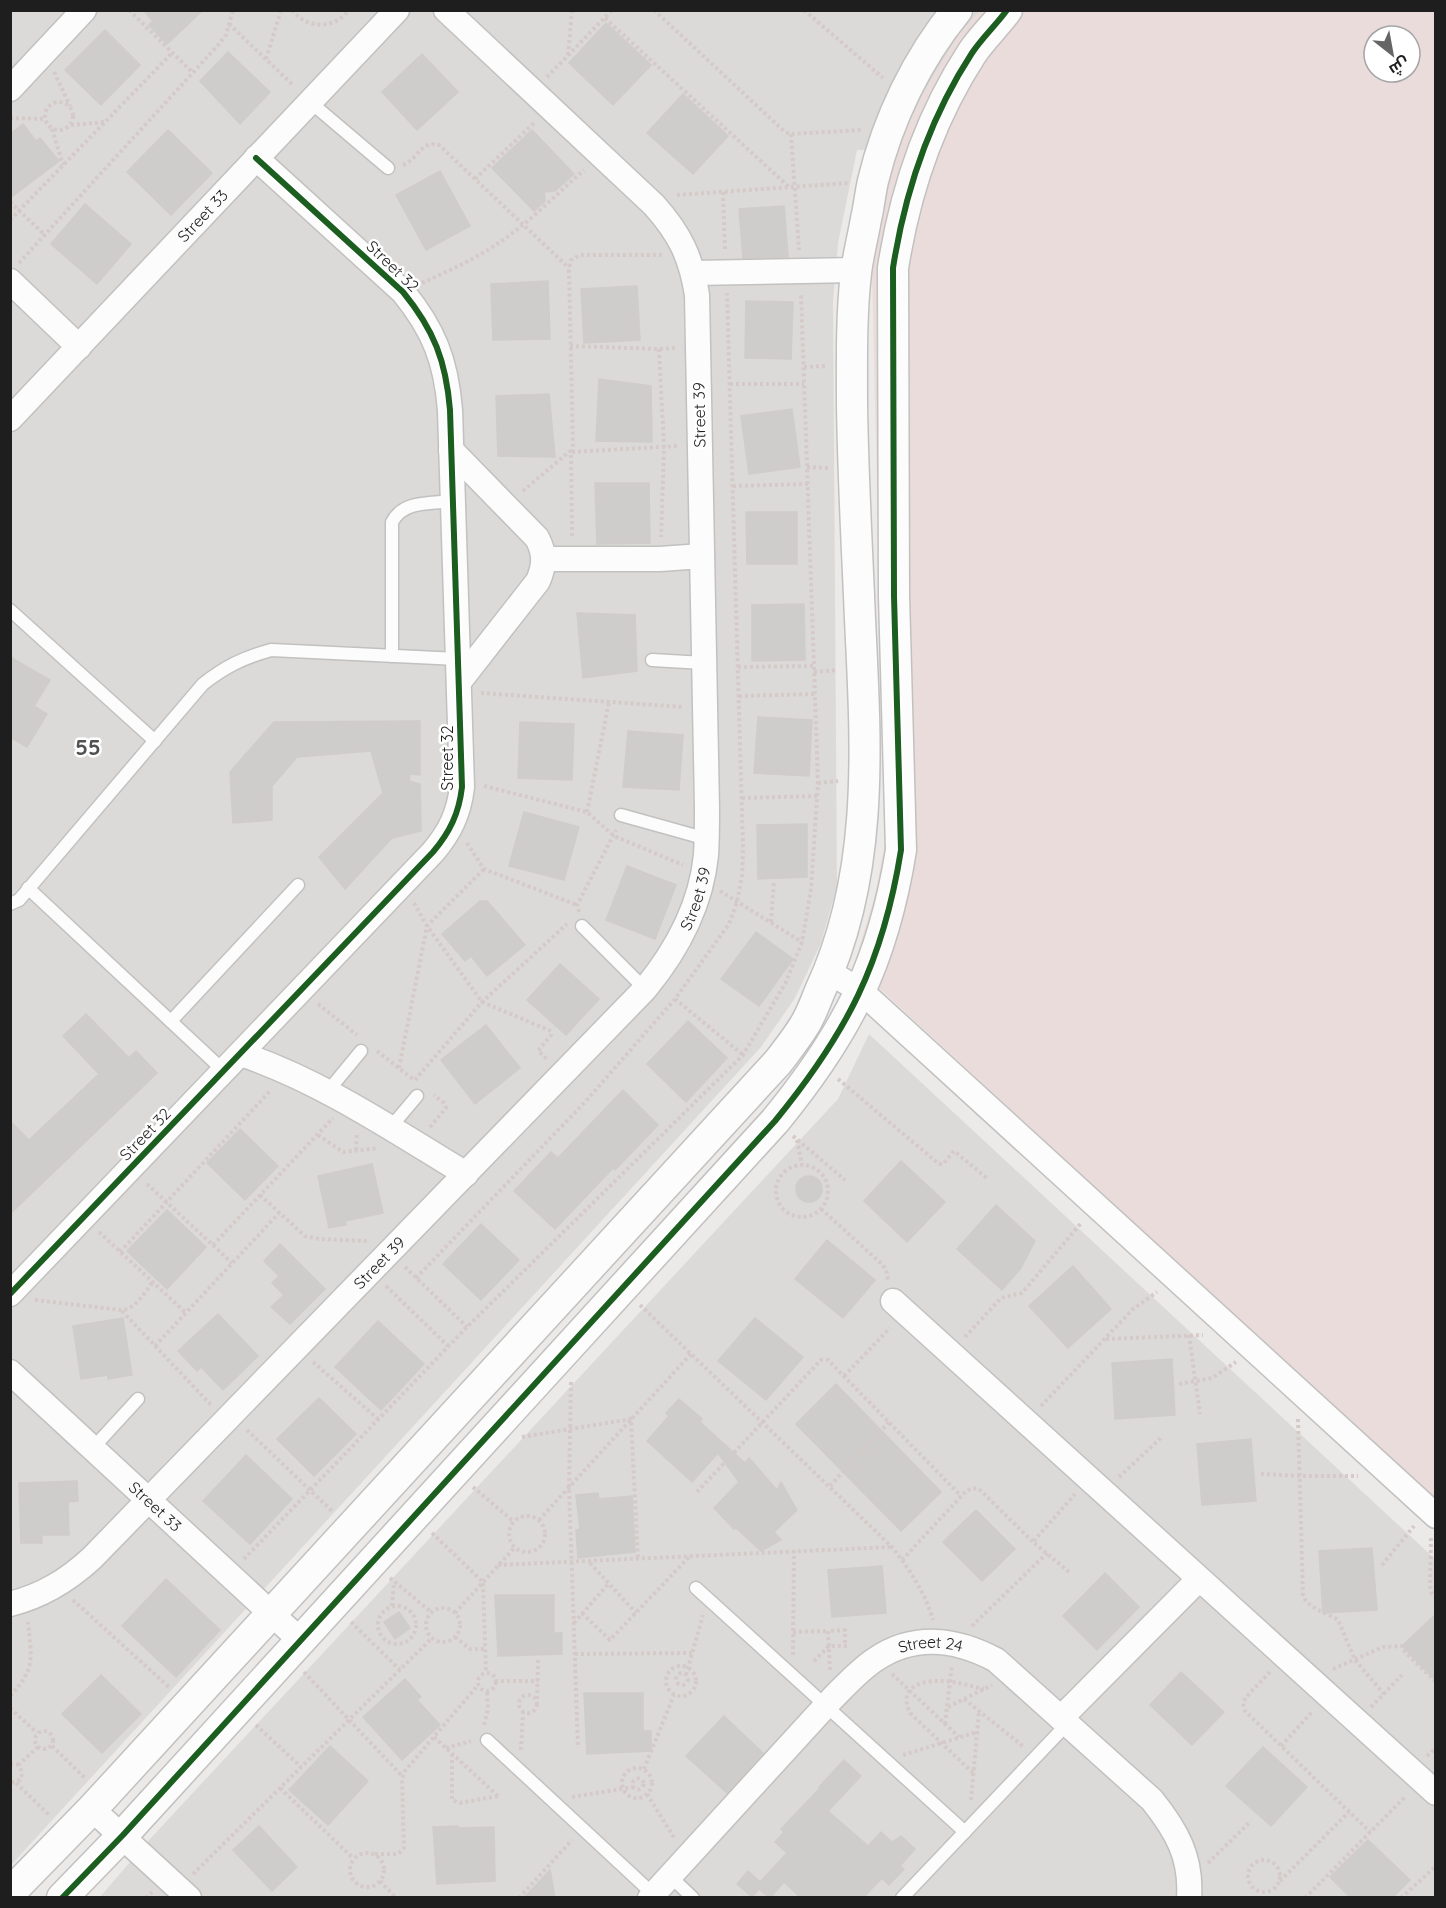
<svg xmlns="http://www.w3.org/2000/svg" width="1446" height="1908" font-family="Quicksand,Cairo,sans-serif">
<style>
.residential{fill:#dbdad9}
.commercial{fill:#e9dcdb;fill-rule:evenodd}
.building{fill:#cfcdcb;stroke:#cfccc9;stroke-width:1.5}
.lines{fill:none;stroke-linecap:round;stroke-linejoin:round}
.service-casing{stroke:#c2c1c0;stroke-width:15}
.minor-casing{stroke:#c2c1c0;stroke-width:27}
.tertiary-casing{stroke:#c2c1c0;stroke-width:33}
.path{stroke:#d5cac8;stroke-width:4;stroke-dasharray:3 3;stroke-linecap:butt}
.service{stroke:#fcfcfc;stroke-width:12}
.minor{stroke:#fcfcfc;stroke-width:24}
.tertiary{stroke:#fcfcfc;stroke-width:30}
.cycleway-casing{stroke:#fff;stroke-width:10}
.cycleway{stroke:#1b5e20;stroke-width:6}
.labels{text-anchor:middle;stroke-width:5;stroke-linejoin:round;paint-order:stroke}
.street-label{font-size:16px;fill:#1e1e1e;stroke:#fff}
.district-label{font-size:22px;font-weight:bold;fill:#515151;stroke:#fff}
</style>
<rect width="100%" height="100%" fill="#eceae8"/>
<!-- residential -->
<g class="residential">
<polygon points="10,11 980,11 958,36 924,92 897,149 857,150 838,243 833,302 837,886 821,943 795,998 761,1047 11,1865"/>
<polygon points="869,1034 1435,1559 1435,1897 99,1898 150,1839 838,1099"/>
</g>
<!-- commercial -->
<path class="commercial" d="M 980,11 L 1435,11 L 1435,1500 L 854,965 L 875,895 L 885,843 L 872,271 L 879,225 L 897,149 L 924,92 L 958,36 ZM 1374,36 L 1410,36 L 1410,72 L 1374,72 Z"/>
<!-- building -->
<g class="building">
<polygon points="143,10 203,10 167,44 149,25 153,21"/>
<polygon points="606,23 651,65 613,105 569,63"/>
<polygon points="105,30 140,65 101,105 65,70"/>
<polygon points="228,52 270,92 240,124 200,81"/>
<polygon points="422,54 458,92 417,130 382,92"/>
<polygon points="683,94 728,136 693,174 647,133"/>
<polygon points="23,124 36,141 40,138 59,161 10,198 10,134"/>
<polygon points="168,130 212,173 171,215 127,172"/>
<polygon points="532,130 574,174 555,191 544,192 545,201 534,211 492,168"/>
<polygon points="440,171 470,226 426,250 396,195"/>
<polygon points="85,204 131,244 97,284 51,244"/>
<polygon points="784,206 788,257 743,258 739,209"/>
<polygon points="548,281 550,339 493,340 491,284"/>
<polygon points="637,286 640,340 584,343 581,289"/>
<polygon points="746,301 793,302 791,359 745,358"/>
<polygon points="599,379 651,386 652,442 596,441"/>
<polygon points="549,394 555,457 498,456 496,396"/>
<polygon points="792,409 800,467 749,474 741,416"/>
<polygon points="595,483 649,483 650,543 597,544"/>
<polygon points="746,512 797,512 797,564 747,564"/>
<polygon points="804,604 805,660 752,661 752,605"/>
<polygon points="577,613 635,615 637,671 583,678"/>
<polygon points="10,657 50,680 34,706 47,714 27,747 10,737"/>
<polygon points="758,717 812,720 809,776 754,773"/>
<polygon points="420,721 420,775 410,774 409,781 420,784 421,831 392,838 345,889 319,857 383,793 371,751 297,757 272,786 272,820 233,823 230,772 274,722"/>
<polygon points="520,722 574,724 572,780 518,778"/>
<polygon points="628,731 683,735 679,790 623,787"/>
<polygon points="524,812 579,827 564,880 509,866"/>
<polygon points="807,824 807,877 758,879 757,825"/>
<polygon points="627,866 676,885 655,939 606,920"/>
<polygon points="480,901 487,901 525,945 487,976 471,956 465,961 442,934"/>
<polygon points="756,932 793,959 759,1006 721,979"/>
<polygon points="560,964 599,999 566,1035 527,1000"/>
<polygon points="86,1014 129,1058 136,1051 157,1073 10,1214 10,1121 29,1140 99,1074 63,1036"/>
<polygon points="688,1021 727,1058 686,1102 647,1064"/>
<polygon points="486,1025 520,1068 475,1104 441,1060"/>
<polygon points="623,1090 658,1125 615,1170 613,1168 555,1229 514,1191 551,1152 558,1158"/>
<polygon points="240,1129 278,1166 245,1200 207,1163"/>
<polygon points="901,1161 945,1202 907,1242 864,1201"/>
<polygon points="372,1164 383,1213 345,1221 346,1225 329,1228 318,1176"/>
<circle cx="809" cy="1189" r="13"/>
<polygon points="996,1205 1035,1241 1021,1268 1002,1290 957,1249"/>
<polygon points="167,1210 206,1247 167,1289 127,1251"/>
<polygon points="481,1224 519,1260 481,1300 443,1264"/>
<polygon points="827,1240 875,1280 843,1318 795,1279"/>
<polygon points="280,1244 325,1289 290,1324 271,1307 284,1295 272,1283 279,1276 264,1261"/>
<polygon points="1073,1266 1111,1309 1068,1348 1029,1306"/>
<polygon points="218,1314 258,1356 223,1390 201,1367 197,1371 178,1351"/>
<polygon points="123,1318 132,1375 108,1379 108,1375 81,1379 73,1326"/>
<polygon points="755,1318 803,1357 766,1400 718,1361"/>
<polygon points="378,1321 424,1364 381,1410 335,1367"/>
<polygon points="1172,1359 1175,1415 1115,1419 1112,1363"/>
<polygon points="836,1384 941,1492 901,1531 796,1424"/>
<polygon points="319,1398 356,1434 314,1476 277,1439"/>
<polygon points="679,1399 702,1419 700,1422 745,1463 749,1458 777,1490 781,1482 797,1510 774,1532 781,1540 761,1551 736,1528 734,1529 714,1508 739,1482 718,1453 692,1482 647,1441 669,1416 666,1413"/>
<polygon points="1251,1439 1256,1501 1202,1505 1197,1444"/>
<polygon points="246,1455 292,1499 250,1544 203,1501"/>
<polygon points="77,1481 78,1501 68,1502 69,1535 42,1535 42,1543 21,1543 19,1483"/>
<polygon points="598,1493 599,1499 632,1496 635,1552 578,1558 576,1530 580,1529 576,1495"/>
<polygon points="976,1510 1015,1549 982,1581 943,1542"/>
<polygon points="1372,1548 1377,1610 1323,1613 1319,1551"/>
<polygon points="882,1566 886,1613 832,1617 828,1570"/>
<polygon points="1105,1573 1139,1607 1097,1650 1063,1616"/>
<polygon points="166,1579 220,1630 176,1677 122,1626"/>
<polygon points="495,1595 554,1595 554,1633 562,1633 562,1654 498,1656"/>
<polygon points="399,1612 410,1628 395,1639 384,1622"/>
<polygon points="1436,1614 1436,1681 1402,1646"/>
<polygon points="1181,1672 1224,1712 1192,1745 1150,1705"/>
<polygon points="101,1675 141,1714 102,1753 62,1714"/>
<polygon points="405,1679 421,1697 417,1700 440,1725 402,1760 363,1717"/>
<polygon points="584,1693 643,1693 643,1731 651,1731 651,1751 587,1754"/>
<polygon points="724,1716 763,1753 727,1793 686,1756"/>
<polygon points="330,1746 368,1781 328,1825 289,1790"/>
<polygon points="1263,1747 1307,1787 1271,1826 1226,1786"/>
<polygon points="844,1760 861,1776 828,1811 868,1846 881,1832 892,1842 901,1836 915,1849 900,1866 904,1869 889,1885 882,1878 863,1898 801,1898 784,1882 770,1898 759,1889 752,1897 737,1884 748,1871 760,1882 787,1853 775,1842 784,1832 781,1829 820,1788 819,1787"/>
<polygon points="259,1826 297,1867 272,1891 233,1850"/>
<polygon points="458,1826 459,1828 494,1827 495,1881 437,1884 433,1827"/>
<polygon points="1368,1840 1410,1880 1392,1898 1351,1898 1330,1877"/>
<polygon points="550,1870 555,1898 524,1898"/>
</g>
<g class="lines">
<defs>
<g id="service">
<polyline points="309,101 388,168"/>
<polyline points="10,610 155,741"/>
<path d="M 392,656 L 392,522 C 404,500 430,504 453,501"/>
<polyline points="652,660 704,663"/>
<polyline points="621,815 707,839"/>
<polyline points="28,888 224,1071"/>
<path d="M 10,904 L 19,900 L 203,684 C 226,666 243,658 271,650 L 458,659"/>
<polyline points="582,926 645,989"/>
<polyline points="171,1021 298,885"/>
<polyline points="328,1091 361,1051"/>
<polyline points="390,1128 417,1096"/>
<polyline points="93,1448 138,1399"/>
<polyline points="696,1588 965,1832"/>
<polyline points="487,1740 653,1894"/>
<polyline points="670,1876 693,1898"/>
<polyline points="902,1898 1068,1723"/>
</g>
<g id="minor">
<polyline points="10,89 84,10"/>
<polyline points="693,273 856,270"/>
<polyline points="10,281 79,347"/>
<path id="s1" d="M 10,419 L 397,10"/>
<path d="M 451,450 L 537,538 C 545,553 545,565 538,581 L 459,682"/>
<polyline points="544,559 660,559 702,556"/>
<polyline points="829,972 861,991 1436,1516"/>
<path d="M 241,1054 C 323,1082 393,1130 466,1174"/>
<path d="M 10,1294 L 433,852 C 450,832 459,813 462,787 L 450,410 C 446,361 434,330 403,292 L 256,158"/>
<polyline points="893,1301 1436,1793"/>
<path id="s2" d="M 10,1372 L 300,1640"/>
<path id="s3" d="M 10,1604 C 43,1596 68,1580 92,1558 L 645,989 C 677,950 701,906 706,855 C 707,839 707,824 707,808 L 697,295 C 691,257 680,234 654,205 L 446,10"/>
<polyline points="1061,1718 1199,1579"/>
<polyline points="92,1809 189,1898"/>
<path id="s4" d="M 650,1898 L 831,1700 C 845,1686 859,1670 876,1659 C 915,1633 957,1639 996,1660 L 1152,1800 C 1176,1830 1192,1857 1189,1898"/>
</g>
<g id="tertiary">
<path d="M 10,1893 L 92,1809 L 778,1062 C 787,1050 796,1039 804,1026 C 811,1015 815,1003 820,991 C 875,874 866,745 860,619 C 857,547 853,476 852,405 C 852,361 851,317 856,273 C 858,255 863,237 866,219 C 869,207 870,194 873,181 C 888,119 917,59 957,10"/>
<path d="M 62,1898 L 123,1835 L 775,1121 C 847,1033 883,963 901,850 L 894,596 L 893,268 C 905,191 929,119 972,53 C 982,38 996,25 1007,10"/>
</g>
</defs>
<!-- service casing -->
<use href="#service" class="service-casing"/>
<!-- minor casing -->
<use href="#minor" class="minor-casing"/>
<!-- tertiary casing -->
<use href="#tertiary" class="tertiary-casing"/>
<!-- path -->
<g class="path">
<polyline points="129,10 193,73"/>
<path d="M 292,10 C 308,30 334,29 349,10"/>
<polyline points="654,10 785,132 791,134 862,130"/>
<polyline points="804,10 883,78"/>
<polyline points="605,18 789,187"/>
<polyline points="229,24 294,86"/>
<polyline points="568,55 572,10"/>
<polyline points="266,59 281,10"/>
<polyline points="54,72 70,106"/>
<polyline points="547,77 612,10"/>
<circle cx="59" cy="116" r="14"/>
<polyline points="10,118 45,119"/>
<polyline points="71,125 105,122"/>
<polyline points="52,129 63,165"/>
<polyline points="791,134 799,250"/>
<path d="M 403,165 C 417,160 422,139 439,145 L 569,268"/>
<polyline points="475,179 534,123"/>
<polyline points="723,192 725,249"/>
<polyline points="677,195 849,183"/>
<polyline points="10,202 45,235"/>
<polyline points="10,220 172,53"/>
<polyline points="19,263 220,43 226,35 233,10"/>
<path d="M 422,283 C 453,269 484,255 511,234 C 537,215 560,191 584,170"/>
<polyline points="570,346 659,349 676,348"/>
<polyline points="659,349 664,448 661,537"/>
<polyline points="804,367 827,366"/>
<polyline points="730,384 804,384"/>
<polyline points="572,452 678,446"/>
<polyline points="807,467 830,468"/>
<polyline points="733,486 808,484"/>
<polyline points="523,491 570,451"/>
<polyline points="572,536 571,452 573,449 569,268 571,260 580,255 663,255"/>
<polyline points="738,667 814,666"/>
<polyline points="814,672 837,670"/>
<polyline points="481,693 683,707"/>
<polyline points="739,696 815,694"/>
<polyline points="818,783 838,781"/>
<polyline points="484,786 587,812 614,836 683,865"/>
<polyline points="742,798 818,796"/>
<polyline points="587,812 609,702"/>
<polyline points="467,843 484,869 577,905"/>
<polyline points="720,891 802,942"/>
<polyline points="414,903 427,926 482,1002 551,1031 551,1035 538,1051 547,1059"/>
<polyline points="579,912 577,905 616,830"/>
<polyline points="771,922 774,881"/>
<polyline points="675,999 743,1055"/>
<polyline points="318,1004 357,1035"/>
<polyline points="377,1051 414,1080"/>
<polyline points="399,1068 427,926 484,869"/>
<polyline points="838,1079 939,1164 943,1164 954,1151 988,1179"/>
<polyline points="415,1080 482,1002 567,924"/>
<polyline points="430,1127 446,1108 444,1103 434,1095"/>
<polyline points="318,1135 343,1152 378,1148"/>
<polyline points="793,1136 845,1180"/>
<polyline points="797,1140 802,1165"/>
<polyline points="356,1150 357,1134"/>
<circle cx="802" cy="1191" r="26"/>
<polyline points="147,1184 232,1263"/>
<polyline points="260,1195 305,1236 319,1239 369,1241"/>
<polyline points="821,1209 883,1265 887,1273 888,1282"/>
<polyline points="99,1232 186,1313"/>
<polyline points="213,1245 333,1118"/>
<polyline points="120,1252 271,1090"/>
<polyline points="405,1267 467,1327"/>
<polyline points="416,1278 586,1101 675,999 729,924 737,902 742,876 743,849 727,293"/>
<polyline points="386,1286 448,1346"/>
<path d="M 35,1300 L 121,1310 C 136,1309 144,1293 153,1282"/>
<path d="M 640,1305 L 892,1547 C 909,1569 925,1592 933,1620"/>
<polyline points="122,1311 212,1406"/>
<polyline points="1189,1335 1200,1414"/>
<polyline points="965,1337 1001,1298 1022,1293 1082,1222"/>
<polyline points="1106,1339 1203,1335"/>
<polyline points="155,1346 279,1213"/>
<polyline points="313,1362 378,1419"/>
<polyline points="844,1376 890,1328"/>
<polyline points="571,1382 569,1487 578,1748"/>
<polyline points="1179,1384 1212,1378 1236,1362"/>
<polyline points="1041,1406 1133,1309 1157,1292"/>
<path d="M 1298,1419 L 1303,1596 C 1309,1609 1326,1612 1338,1620 L 1355,1660 L 1384,1694"/>
<polyline points="247,1430 333,1512"/>
<polyline points="522,1437 631,1419 638,1560"/>
<polyline points="1261,1474 1300,1476 1358,1476"/>
<polyline points="1119,1477 1163,1436"/>
<polyline points="830,1486 889,1422"/>
<polyline points="473,1487 514,1522"/>
<polyline points="697,1492 821,1360 828,1360 961,1496"/>
<circle cx="527" cy="1534" r="18"/>
<polyline points="539,1520 691,1354"/>
<polyline points="432,1533 483,1582 486,1673"/>
<polyline points="1431,1538 1430,1586 1431,1592 1436,1598"/>
<polyline points="244,1559 467,1327 743,1055 786,982 802,942 811,889 818,783 801,294"/>
<polyline points="902,1560 966,1491 973,1488 979,1489 1033,1542"/>
<polyline points="590,1563 636,1613"/>
<polyline points="498,1565 892,1547"/>
<polyline points="1382,1565 1414,1526"/>
<polyline points="1069,1572 1033,1542 1075,1494"/>
<polyline points="390,1578 431,1612"/>
<polyline points="73,1600 170,1688"/>
<circle cx="397" cy="1625" r="19"/>
<polyline points="392,1606 394,1582"/>
<circle cx="443" cy="1625" r="17"/>
<polyline points="455,1613 515,1547"/>
<polyline points="582,1613 610,1640 690,1556"/>
<polyline points="351,1622 400,1670"/>
<polyline points="574,1623 609,1583"/>
<polyline points="972,1626 1047,1553"/>
<polyline points="793,1632 828,1631"/>
<polyline points="455,1637 470,1649 486,1649"/>
<polyline points="575,1654 692,1653"/>
<polyline points="793,1655 794,1551"/>
<polyline points="814,1661 829,1646 847,1646"/>
<circle cx="681" cy="1681" r="15"/>
<polyline points="1333,1669 1383,1647 1402,1646 1405,1652 1436,1682"/>
<polyline points="830,1670 828,1631 845,1630 845,1646"/>
<polyline points="304,1672 402,1776"/>
<polyline points="1270,1672 1246,1697 1243,1703 1245,1711 1370,1832"/>
<circle cx="682" cy="1679" r="6"/>
<circle cx="487" cy="1682" r="9"/>
<polyline points="892,1674 959,1737"/>
<polyline points="686,1675 703,1615"/>
<polyline points="495,1681 538,1681"/>
<circle cx="528" cy="1704" r="9"/>
<path d="M 10,1696 C 37,1667 31,1658 28,1622"/>
<polyline points="537,1699 538,1660"/>
<polyline points="964,1699 1024,1747"/>
<polyline points="948,1707 992,1685"/>
<polyline points="1371,1707 1402,1675"/>
<polyline points="10,1708 37,1733"/>
<polyline points="945,1724 952,1665"/>
<polyline points="256,1725 301,1767"/>
<polyline points="484,1725 488,1709 487,1690"/>
<circle cx="44" cy="1740" r="9"/>
<polyline points="434,1737 498,1796"/>
<polyline points="52,1746 86,1779"/>
<polyline points="1281,1746 1313,1711"/>
<polyline points="446,1748 471,1741"/>
<polyline points="521,1750 523,1712"/>
<polyline points="452,1754 452,1800 460,1803 498,1796"/>
<polyline points="903,1755 977,1732"/>
<polyline points="1427,1756 1436,1748"/>
<path d="M 10,1764 L 18,1765 C 22,1770 23,1774 20,1780 L 10,1783"/>
<polyline points="18,1765 38,1747"/>
<circle cx="637" cy="1783" r="15"/>
<polyline points="644,1769 674,1695"/>
<path d="M 973,1773 L 911,1714 C 894,1684 929,1678 952,1682 C 962,1683 973,1687 984,1689"/>
<circle cx="638" cy="1784" r="5.5"/>
<polyline points="16,1783 50,1816"/>
<polyline points="280,1788 353,1858"/>
<polyline points="647,1794 675,1839"/>
<polyline points="572,1797 633,1787"/>
<polyline points="971,1800 979,1711"/>
<circle cx="367" cy="1870" r="17"/>
<polyline points="375,1854 398,1854 404,1848 402,1780 404,1772 478,1685"/>
<circle cx="1264" cy="1876" r="16"/>
<polyline points="1208,1863 1251,1821"/>
<polyline points="193,1874 432,1638"/>
<polyline points="380,1881 396,1898"/>
<polyline points="1280,1881 1349,1812"/>
<polyline points="146,1898 152,1892"/>
<polyline points="519,1898 572,1840"/>
<polyline points="1305,1898 1406,1796"/>
<polyline points="1401,1898 1436,1866"/>
</g>
<!-- service -->
<use href="#service" class="service"/>
<!-- minor -->
<use href="#minor" class="minor"/>
<!-- tertiary -->
<use href="#tertiary" class="tertiary"/>
<defs>
<g id="cycleway">
<path d="M 10,1294 L 433,852 C 450,832 459,813 462,787 L 450,410 C 446,361 434,330 403,292 L 256,158"/>
<path d="M 62,1898 L 123,1835 L 775,1121 C 847,1033 883,963 901,850 L 894,596 L 893,268 C 905,191 929,119 972,53 C 982,38 996,25 1007,10"/>
</g>
</defs>
<!-- cycleway casing -->
<use href="#cycleway" class="cycleway-casing"/>
<!-- cycleway -->
<use href="#cycleway" class="cycleway"/>
</g>
<g class="labels">
<!-- street labels -->
<g class="street-label">
<text dy="6" stroke="none"><textPath href="#s1" startOffset="280">Street 33</textPath></text>
<text transform="translate(393 266) rotate(44)" y="6">Street 32</text>
<text transform="translate(699 415) rotate(-91)" y="6">Street 39</text>
<text transform="translate(447 758) rotate(-90)" y="6">Street 32</text>
<text dy="6" stroke="none"><textPath href="#s3" startOffset="993">Street 39</textPath></text>
<text transform="translate(145 1134) rotate(-46)" y="6">Street 32</text>
<text dy="6" stroke="none"><textPath href="#s3" startOffset="507">Street 39</textPath></text>
<text dy="6" stroke="none"><textPath href="#s2" startOffset="198">Street 33</textPath></text>
<text dy="6" stroke="none"><textPath href="#s4" startOffset="387">Street 24</textPath></text>
</g>
<!-- district labels -->
<g class="district-label">
<text x="88" y="755">55</text>
</g>
</g>
<!-- border -->
<rect width="1446" height="1908" fill="none" stroke="#1e1e1e" stroke-width="24"/>
<!-- north arrow -->
<g transform="translate(1392 54) rotate(149)"><circle r="28" fill="#ffffff" stroke="#a5a5a5" stroke-width="1.5"/>
<path d="M0-4.5L10 22L0 15L-10 22Z" fill="#666565"/>
<text y="-9" font-size="16" font-weight="bold" text-anchor="middle" fill="#1e1e1e">ش</text>
</g>
</svg>
